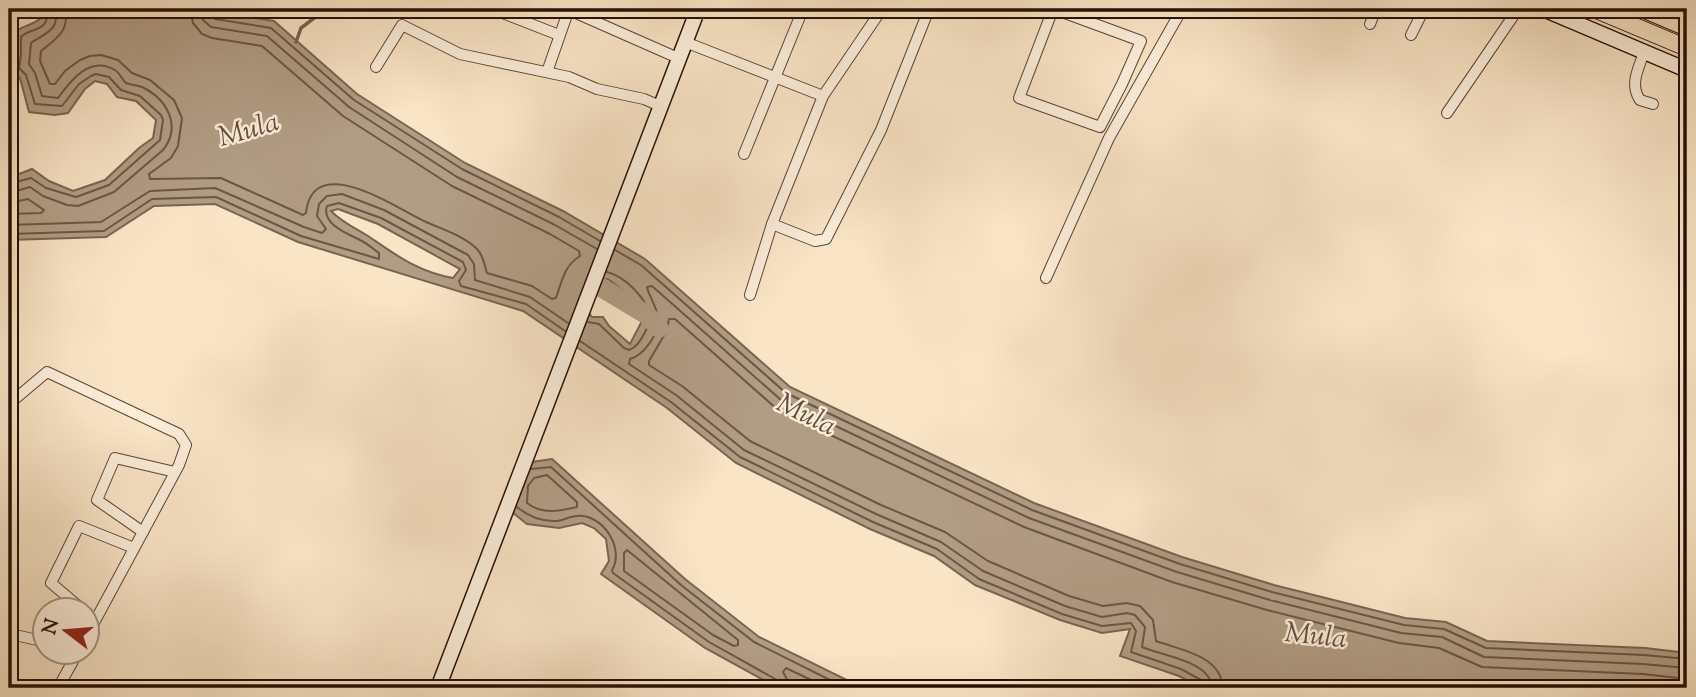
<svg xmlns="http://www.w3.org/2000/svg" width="1696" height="697" font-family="'Sorts Mill Goudy',serif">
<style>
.water{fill:#b19c84;stroke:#796451;stroke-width:2;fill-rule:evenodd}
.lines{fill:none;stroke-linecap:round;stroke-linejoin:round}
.shore{stroke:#6c5644;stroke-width:2}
.stream{stroke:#796451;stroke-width:3.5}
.river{stroke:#b19c84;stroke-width:19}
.street-casing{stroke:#5b4435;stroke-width:12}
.secondary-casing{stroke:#260f05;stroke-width:17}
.primary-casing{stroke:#260f05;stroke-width:18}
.street{stroke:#fbedda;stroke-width:10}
.secondary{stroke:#fbedda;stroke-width:14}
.primary{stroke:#f9e4c6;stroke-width:16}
.labels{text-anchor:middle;stroke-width:5;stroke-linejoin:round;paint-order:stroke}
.water-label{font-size:28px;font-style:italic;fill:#654e3e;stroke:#fbedda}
</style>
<rect width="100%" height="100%" fill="#f9e4c6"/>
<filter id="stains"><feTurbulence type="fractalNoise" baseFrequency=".00286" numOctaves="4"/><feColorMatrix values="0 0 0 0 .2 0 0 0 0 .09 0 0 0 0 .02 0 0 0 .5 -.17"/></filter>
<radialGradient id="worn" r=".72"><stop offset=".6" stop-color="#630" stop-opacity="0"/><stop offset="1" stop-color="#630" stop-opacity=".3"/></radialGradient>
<!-- water -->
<g class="water">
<path d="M 29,9 L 198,9 L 274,21 L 357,94 L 465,163 L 563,211 L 645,259 L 790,387 L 1034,503 L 1182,557 L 1274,585 L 1405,618 L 1446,622 L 1487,641 L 1645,648 L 1687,653 L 1687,688 L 1202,688 L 1179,676 L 1120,656 L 1130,629 L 1102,633 L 1060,620 L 975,585 L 934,556 L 870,529 L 736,463 L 667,408 L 523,311 L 298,242 L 215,204 L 154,206 L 106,237 L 9,240 L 9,178 L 32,169 L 49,181 L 73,191 L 105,180 L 139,148 L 153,138 L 156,120 L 136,101 L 117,97 L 107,84 L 95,81 L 85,89 L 68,113 L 55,115 L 29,112 L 20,78 L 12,75 L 9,78 L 9,68 L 12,66 L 15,43 L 10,35 C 20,26 32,26 41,18 ZM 338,209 L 378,224 L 460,269 L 453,278 C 418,272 396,255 368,236 C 354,227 344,224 331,211 ZM 608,279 L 635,300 L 643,319 L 630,344 L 609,326 L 603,317 L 592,317 L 582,304 L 589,281 Z"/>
<polygon points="552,459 685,579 759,637 847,680 858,688 778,688 705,648 601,574 609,561 606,539 594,528 582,523 559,528 527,524 508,509 525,463"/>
</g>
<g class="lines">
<!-- shore -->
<g class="shore">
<path d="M 65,9 C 70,31 56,39 41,51 L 40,61 L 50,84 L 55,84 L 65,71 L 80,60 L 90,56 L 101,55 L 118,60 L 132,73 L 150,80 L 174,100 L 182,118 L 178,146 L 171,158 L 149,174 L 150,179 L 221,178 L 303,215 L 306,213 C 313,150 396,208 424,221 C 441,229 463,235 477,249 C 484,256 484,265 487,273 L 532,286 L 552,299 L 556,298 C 562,281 564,266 580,256 L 579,251 L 550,234 L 452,186 L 343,116 L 262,46 L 212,38 L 202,34 L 193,23 L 190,9"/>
<polyline points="200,9 203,20 211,27 267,36 349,107 457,177 555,225 597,249"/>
<polyline points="209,9 210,15 215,19 271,28 354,100 462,169 559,217 600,241"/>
<path d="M 9,184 L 31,178 L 46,188 L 76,197 L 109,185 L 160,140 L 163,120 L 161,115 L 140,96 L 121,90 L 109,77 L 96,74 L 91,76 L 79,84 L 62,106 L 35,104 L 26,75 L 19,68 L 21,55 L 21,37 C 29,28 47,32 47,15 L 42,9"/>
<path d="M 9,193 L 30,187 L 43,196 L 67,205 L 78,206 L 114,192 L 163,150 C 182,126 167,99 142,87 C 137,85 131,85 126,83 C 122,80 120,73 115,70 C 90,55 71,80 58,98 L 42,96 L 35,73 L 29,64 L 31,43 C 43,34 62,30 54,9"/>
<polyline points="9,203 28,199 44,210 41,213 9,214"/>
<polyline points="9,225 101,222 150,191 215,188 304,227 322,233 326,229 317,216 319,204 327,196 342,194 384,210 468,255 474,264 475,280 530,297 568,323"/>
<path d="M 9,234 L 104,231 L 152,199 L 216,197 L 301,236 L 379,259 L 379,253 C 373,249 367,243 360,240 C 348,234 321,224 327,206 L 339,203 L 381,218 L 463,262 L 466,270 L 459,281 L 461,286 L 526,304 L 565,331"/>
<polyline points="615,250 641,265 786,393 1032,510 1180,564 1272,592 1404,625 1444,629 1486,648 1644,655 1687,659"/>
<path d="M 588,322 L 599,324 L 624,348 L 629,350 C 637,347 640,341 644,334 C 646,330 650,324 650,319 C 649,299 624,276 607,272"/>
<polyline points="580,341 671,402 740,457 873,522 937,549 979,579 1062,614 1102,626 1131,623 1136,631 1131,652 1181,669 1201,680 1203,688"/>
<polyline points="531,469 551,467 681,585 754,642 846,688"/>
<path d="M 547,475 L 577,502 L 577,507 C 560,511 542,515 527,503 L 528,486 L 534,478 Z"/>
<path d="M 517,507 C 528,516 541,522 557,521 C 565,520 574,514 583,516 C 606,519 624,550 612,570 L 613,573 L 709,642 L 777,680 L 780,688"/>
<polygon points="627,550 738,640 738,645 734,646 713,635 624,571 624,553"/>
<polyline points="789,688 788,681 783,672 786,668 828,688"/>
<path d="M 1212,688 C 1211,661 1162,656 1142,647 L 1145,627 L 1135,615 L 1127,613 L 1102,617 L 1065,606 L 983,571 L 941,542 L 876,514 L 744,450 L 676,395 L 629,364 L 630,359 C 644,355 659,334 658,319 C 658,308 649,297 647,287 L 652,286 L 781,400 L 1029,518 L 1177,572 L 1270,600 L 1401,633 L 1442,637 L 1484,657 L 1643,664 L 1687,668"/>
<path d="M 1223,688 C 1221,655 1180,650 1156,641 L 1153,620 L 1140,606 L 1127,603 L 1103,606 L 1069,596 L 988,561 L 945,532 L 881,505 L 750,441 L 682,386 L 649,365 L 649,361 L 666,332 L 669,319 L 675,319 L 778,410 L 1024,527 L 1172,582 L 1267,610 L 1399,643 L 1439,648 L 1482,667 L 1643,674 L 1687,679"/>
</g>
<!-- stream -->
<polyline class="stream" points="296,42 301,28 326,9"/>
<!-- river -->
<polyline class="river" points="577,273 647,315 659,328"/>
<defs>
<g id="street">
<polyline points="786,9 800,15"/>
<polyline points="1053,9 1019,98 1100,127 1122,84 1141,41 1054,9"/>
<polyline points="569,10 678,58"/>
<polyline points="500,12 559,35"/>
<polyline points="1370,24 1376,9"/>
<polyline points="1411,35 1424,9"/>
<polyline points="685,42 823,96"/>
<path d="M 1644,52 C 1639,68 1629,84 1640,100 L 1653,104"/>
<polyline points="376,67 402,25 460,54 569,77 597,89 644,99 660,106"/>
<polyline points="547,72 569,9"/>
<polyline points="1447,113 1518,9"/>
<polyline points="744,154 803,9"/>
<polyline points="772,224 815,241 826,239 881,130 929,9"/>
<polyline points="1046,278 1109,138 1182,9"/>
<polyline points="750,295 772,224 823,96 882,9"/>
<polyline points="9,404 47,372 179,434 186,445 179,465 88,634"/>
<polyline points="143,532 97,500 115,458 175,472"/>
<polyline points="83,610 51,583 79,526 134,548"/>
<polyline points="9,648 15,635 46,642"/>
<polyline points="58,688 78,652"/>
</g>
<g id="secondary">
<polyline points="1543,9 1687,70"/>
<polyline points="438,688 698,9"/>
</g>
<g id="primary">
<polyline points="1594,9 1687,48"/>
<polyline points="1642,9 1687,28"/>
</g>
</defs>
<!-- street casing -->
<use href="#street" class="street-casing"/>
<!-- secondary casing -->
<use href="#secondary" class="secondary-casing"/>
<!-- primary casing -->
<use href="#primary" class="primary-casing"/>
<!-- street -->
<use href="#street" class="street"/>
<!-- secondary -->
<use href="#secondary" class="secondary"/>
<!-- primary -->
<use href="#primary" class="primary"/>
</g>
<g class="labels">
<!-- water labels -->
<g class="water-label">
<text transform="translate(248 128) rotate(-16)" y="10">Mula</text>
<text transform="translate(807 413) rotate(26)" y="10">Mula</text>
<text transform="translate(1316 634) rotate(6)" y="10">Mula</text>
</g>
</g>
<!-- margin -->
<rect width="1696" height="697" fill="none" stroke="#f9e4c6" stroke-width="35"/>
<rect x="10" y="10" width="1675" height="676" fill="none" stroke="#260f05" stroke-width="3.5"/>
<rect x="18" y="18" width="1661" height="662" fill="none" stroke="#260f05" stroke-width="2"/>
<!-- north arrow -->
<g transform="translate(66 631) rotate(286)"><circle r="33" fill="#fbedda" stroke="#a69485" stroke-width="2"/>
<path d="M0-5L12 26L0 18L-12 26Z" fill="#8f2418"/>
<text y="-10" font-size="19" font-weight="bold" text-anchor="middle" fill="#260f05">N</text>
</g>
<rect width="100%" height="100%" filter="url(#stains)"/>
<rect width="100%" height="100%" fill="url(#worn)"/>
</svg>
